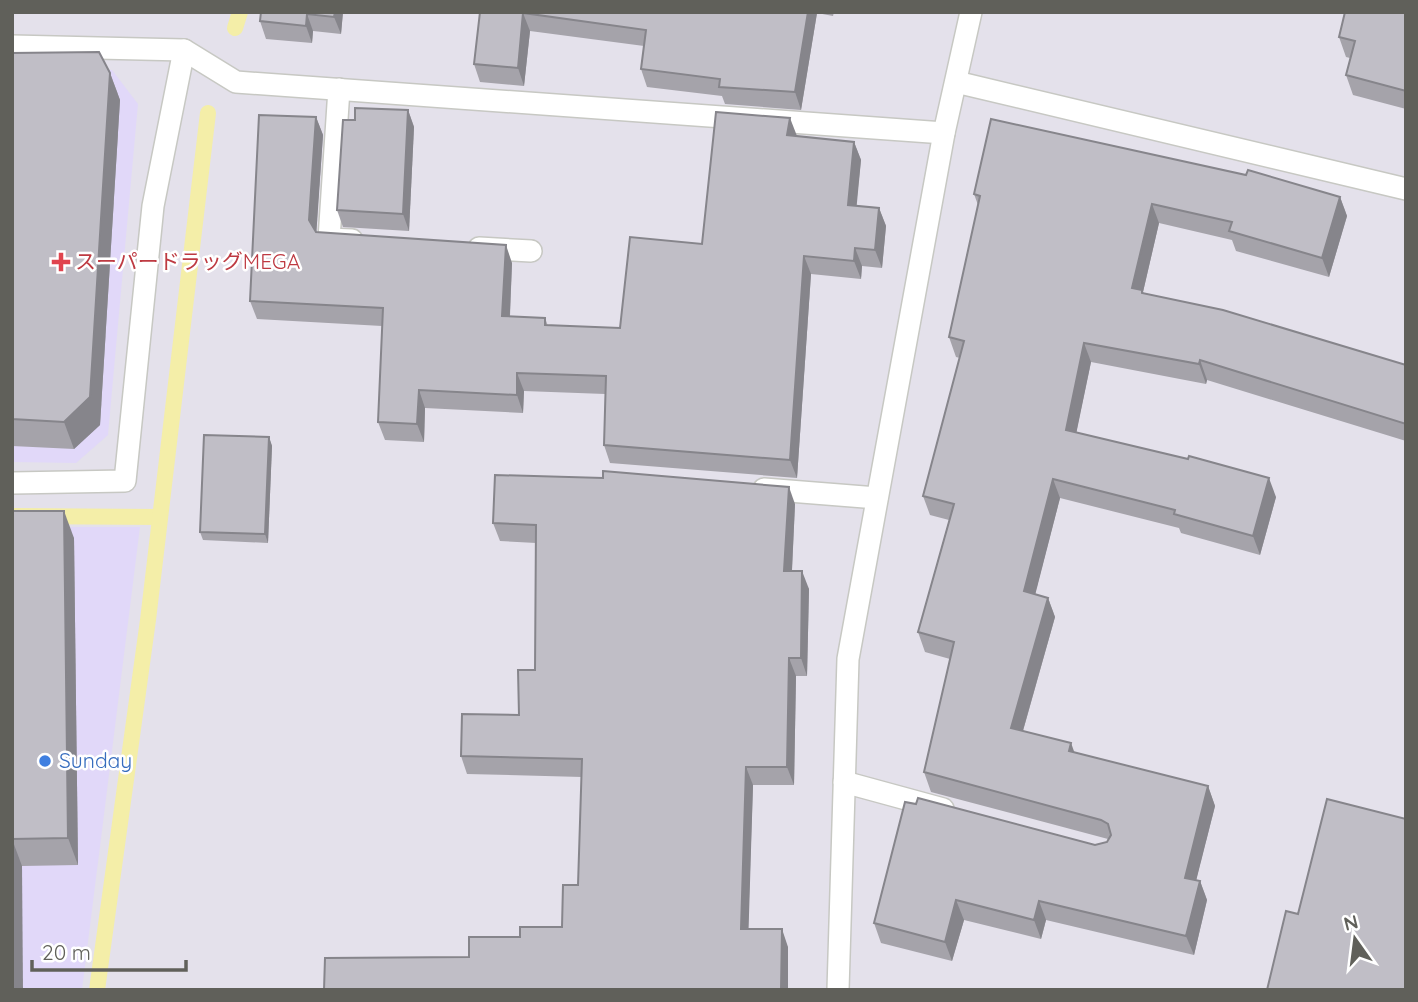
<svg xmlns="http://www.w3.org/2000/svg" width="1418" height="1002" font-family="Quicksand,'Noto Sans JP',sans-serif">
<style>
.commercial{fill:#e1d8f9}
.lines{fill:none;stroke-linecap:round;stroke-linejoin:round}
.stream{stroke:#f4eea8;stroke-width:16}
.minor-casing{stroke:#c7c8c3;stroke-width:24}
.minor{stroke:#fff;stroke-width:21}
.wall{fill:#a5a3aa}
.shaded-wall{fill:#86858b}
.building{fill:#c0bec6;stroke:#86858b;stroke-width:2}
.health-dot{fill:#e0444e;stroke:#fff;stroke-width:2.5}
.shop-dot{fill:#3f7fe0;stroke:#fff;stroke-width:2.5}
.labels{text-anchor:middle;stroke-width:5;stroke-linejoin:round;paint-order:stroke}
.health-label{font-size:21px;fill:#be3a42;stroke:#fff;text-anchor:start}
.shop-label{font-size:21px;fill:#366cbe;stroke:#fff;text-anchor:start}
</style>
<rect width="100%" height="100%" fill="#e4e1eb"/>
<!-- commercial -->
<g class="commercial">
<polygon points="12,69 112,70 138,104 108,435 76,463 12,462"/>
<polygon points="12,527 140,527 82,990 12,990"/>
</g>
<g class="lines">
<!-- stream -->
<g class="stream">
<polyline points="235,28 240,12"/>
<polyline points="12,516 160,517"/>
<polyline points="97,990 148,620 208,113"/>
</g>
<defs>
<g id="minor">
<polyline points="12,46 184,50 236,82 944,133"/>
<polyline points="956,82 1406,189"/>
<polyline points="339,89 329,239 352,240"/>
<polyline points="479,248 531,251"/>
<polyline points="12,483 125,481 153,206 184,50"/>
<polyline points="764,489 877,498"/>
<polyline points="844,782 943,809"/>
<polyline points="838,990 848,659 944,133 971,12"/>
</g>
</defs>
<!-- minor casing -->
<use href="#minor" class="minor-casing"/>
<!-- minor -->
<use href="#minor" class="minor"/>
</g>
<!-- wall -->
<g class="wall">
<polygon points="261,12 343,12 341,34 313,31 312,43 266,39 260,21"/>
<polygon points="480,12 834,12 833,16 817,13 801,110 725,104 722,96 647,87 641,69 644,46 530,31 524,86 480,82 474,64"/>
<polygon points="1406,12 1406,109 1353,95 1346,75 1350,58 1346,57 1339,37"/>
<polygon points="12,53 110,73 120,100 100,425 74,449 12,446"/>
<polygon points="408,110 414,127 409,231 343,227 337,210 355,120"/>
<polygon points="316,117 323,135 316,232 512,263 510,316 545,318 548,326 620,328 702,244 796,136 854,142 861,160 856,206 879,208 886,226 882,268 862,266 861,279 811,274 797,478 610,463 604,445 605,394 524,391 523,413 425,408 424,442 385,440 378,422 382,326 257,319 250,301"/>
<polygon points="974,194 1340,197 1347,216 1329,277 1236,251 1232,240 1159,223 1143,292 1144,294 1406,365 1406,441 1207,380 1206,384 1091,362 1076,433 1276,497 1260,555 1181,533 1179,528 1060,498 1035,594 1048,598 1055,617 1023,731 1074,752 1208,786 1215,806 1196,880 1200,881 1207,900 1194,955 1046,920 1041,939 964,920 952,961 881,943 874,923 1095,845 1107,842 1108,839 931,792 924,772 950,659 925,652 918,632 949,520 930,515 923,496 960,358 956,357 949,337 978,205"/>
<polygon points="269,437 272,446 268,543 203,540 200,532"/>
<polygon points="795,504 792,571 809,589 807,676 796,676 794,785 753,785 748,929 788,947 469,957 520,937 562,927 578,885 582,777 467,774 461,756 519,715 535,670 536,543 500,541 493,523"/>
<polygon points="12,511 74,538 78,865 22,866 12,990"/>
</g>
<!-- shaded-wall -->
<g class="shaded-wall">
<polygon points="335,12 343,12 341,34 334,17"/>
<polygon points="808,12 817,13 801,110 795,92"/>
<polygon points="523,13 530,31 524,86 518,68"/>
<polygon points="307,14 313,31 312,43 306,26"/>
<polygon points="110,73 120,100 100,425 74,449 64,422"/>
<polygon points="408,110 414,127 409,231 403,214"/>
<polygon points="316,117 323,135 316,238 309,220"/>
<polygon points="790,118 797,136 794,153 787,135"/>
<polygon points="854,142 861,160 855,223 848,205"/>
<polygon points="1340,197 1347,216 1329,277 1322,258"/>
<polygon points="1152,204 1159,223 1143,292 1149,310 1132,288"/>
<polygon points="879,208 886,226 882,268 875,250"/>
<polygon points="506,245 512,263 509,334 502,316"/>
<polygon points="855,248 862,266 861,279 854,261"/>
<polygon points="804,256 811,274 797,478 790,460"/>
<polygon points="1084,343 1091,362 1073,449 1066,430"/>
<polygon points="1200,360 1207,380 1206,384 1199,364"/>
<polygon points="517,373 524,391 523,413 517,395"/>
<polygon points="419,390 425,408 424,442 417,424"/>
<polygon points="269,437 272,446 268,543 265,534"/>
<polygon points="1269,478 1276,497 1260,555 1253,536"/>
<polygon points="1053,479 1060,498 1031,611 1024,591"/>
<polygon points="789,487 795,504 791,589 784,571"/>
<polygon points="64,511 74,538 78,865 68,838"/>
<polygon points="802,571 809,589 807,676 801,658"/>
<polygon points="1048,598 1055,617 1018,748 1011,728"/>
<polygon points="789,658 796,676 794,785 787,767"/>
<polygon points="1071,743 1078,762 1069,751"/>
<polygon points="746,767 753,785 748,947 741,929"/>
<polygon points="1208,786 1215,806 1192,897 1185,878"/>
<polygon points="12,839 22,866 23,990 13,990"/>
<polygon points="1200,881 1207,900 1194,955 1186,936"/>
<polygon points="956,900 964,920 952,961 945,942"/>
<polygon points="1039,901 1046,920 1041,939 1034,920"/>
<polygon points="782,929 788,947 788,990 781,990"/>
</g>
<!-- building -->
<g class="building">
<polygon points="261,12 335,12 334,17 307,14 306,26 260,21"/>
<polygon points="480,12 808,12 795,92 719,87 720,79 641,69 646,30 523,13 518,68 474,64"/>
<polygon points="1345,12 1406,12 1406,91 1346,75 1355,41 1339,37"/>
<polygon points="99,52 110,73 90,397 64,422 12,419 12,53"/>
<polygon points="355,108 408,110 403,214 337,210 343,120 355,120"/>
<polygon points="716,112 790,118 787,135 854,142 848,205 879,208 875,250 855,248 854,261 804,256 790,460 604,445 606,376 517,373 517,395 419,390 417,424 378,422 383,308 250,301 259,115 316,117 309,220 316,232 506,245 502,316 545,318 545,325 620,328 630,237 702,244"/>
<polygon points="991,119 1246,175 1248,170 1340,197 1322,258 1229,231 1232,222 1152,204 1132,288 1142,290 1142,293 1223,310 1406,365 1406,424 1200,360 1199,364 1084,343 1066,430 1188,459 1189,456 1269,478 1253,536 1174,514 1175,510 1053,479 1024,591 1048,598 1011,728 1071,743 1069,751 1208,786 1185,878 1200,881 1186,936 1039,901 1034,920 956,900 945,942 874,923 905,802 916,804 918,798 1095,845 1107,842 1111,835 1108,824 1101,820 924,772 954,642 918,632 954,504 923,496 964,341 949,337 980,196 974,194"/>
<polygon points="204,435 269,437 265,534 200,532"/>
<polygon points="603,471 789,487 784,571 802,571 801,658 789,658 787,767 746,767 741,929 782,929 781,990 324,990 325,958 469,957 469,937 520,937 520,927 562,927 563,885 578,885 582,759 461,756 462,714 519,715 518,670 535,670 536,525 493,523 495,475 603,478"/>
<polygon points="12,511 64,511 68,838 12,839"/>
<polygon points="1327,799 1406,819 1406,990 1267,990 1286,911 1298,914"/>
<polygon points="12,888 13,990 12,990"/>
</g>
<!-- markers -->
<path class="health-dot" d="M57.5 251.5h7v7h7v7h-7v7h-7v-7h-7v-7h7z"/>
<circle class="shop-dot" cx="45" cy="761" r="7"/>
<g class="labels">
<!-- health labels -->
<g class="health-label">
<text x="75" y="269">スーパードラッグMEGA</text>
</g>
<!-- shop labels -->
<g class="shop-label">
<text x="59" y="768">Sunday</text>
</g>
</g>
<!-- border -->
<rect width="1418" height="1002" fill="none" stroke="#60605a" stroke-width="28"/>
<!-- north arrow -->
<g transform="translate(1355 939) rotate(346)" stroke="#ffffff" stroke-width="5" paint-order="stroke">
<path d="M0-5L12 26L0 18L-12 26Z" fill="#60605a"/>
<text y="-10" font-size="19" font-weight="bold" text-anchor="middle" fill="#60605a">N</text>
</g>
<!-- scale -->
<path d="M32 960v10h154v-10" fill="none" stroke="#60605a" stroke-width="3.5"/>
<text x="42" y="960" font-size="21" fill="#60605a" stroke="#ffffff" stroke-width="5" paint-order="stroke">20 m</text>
</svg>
